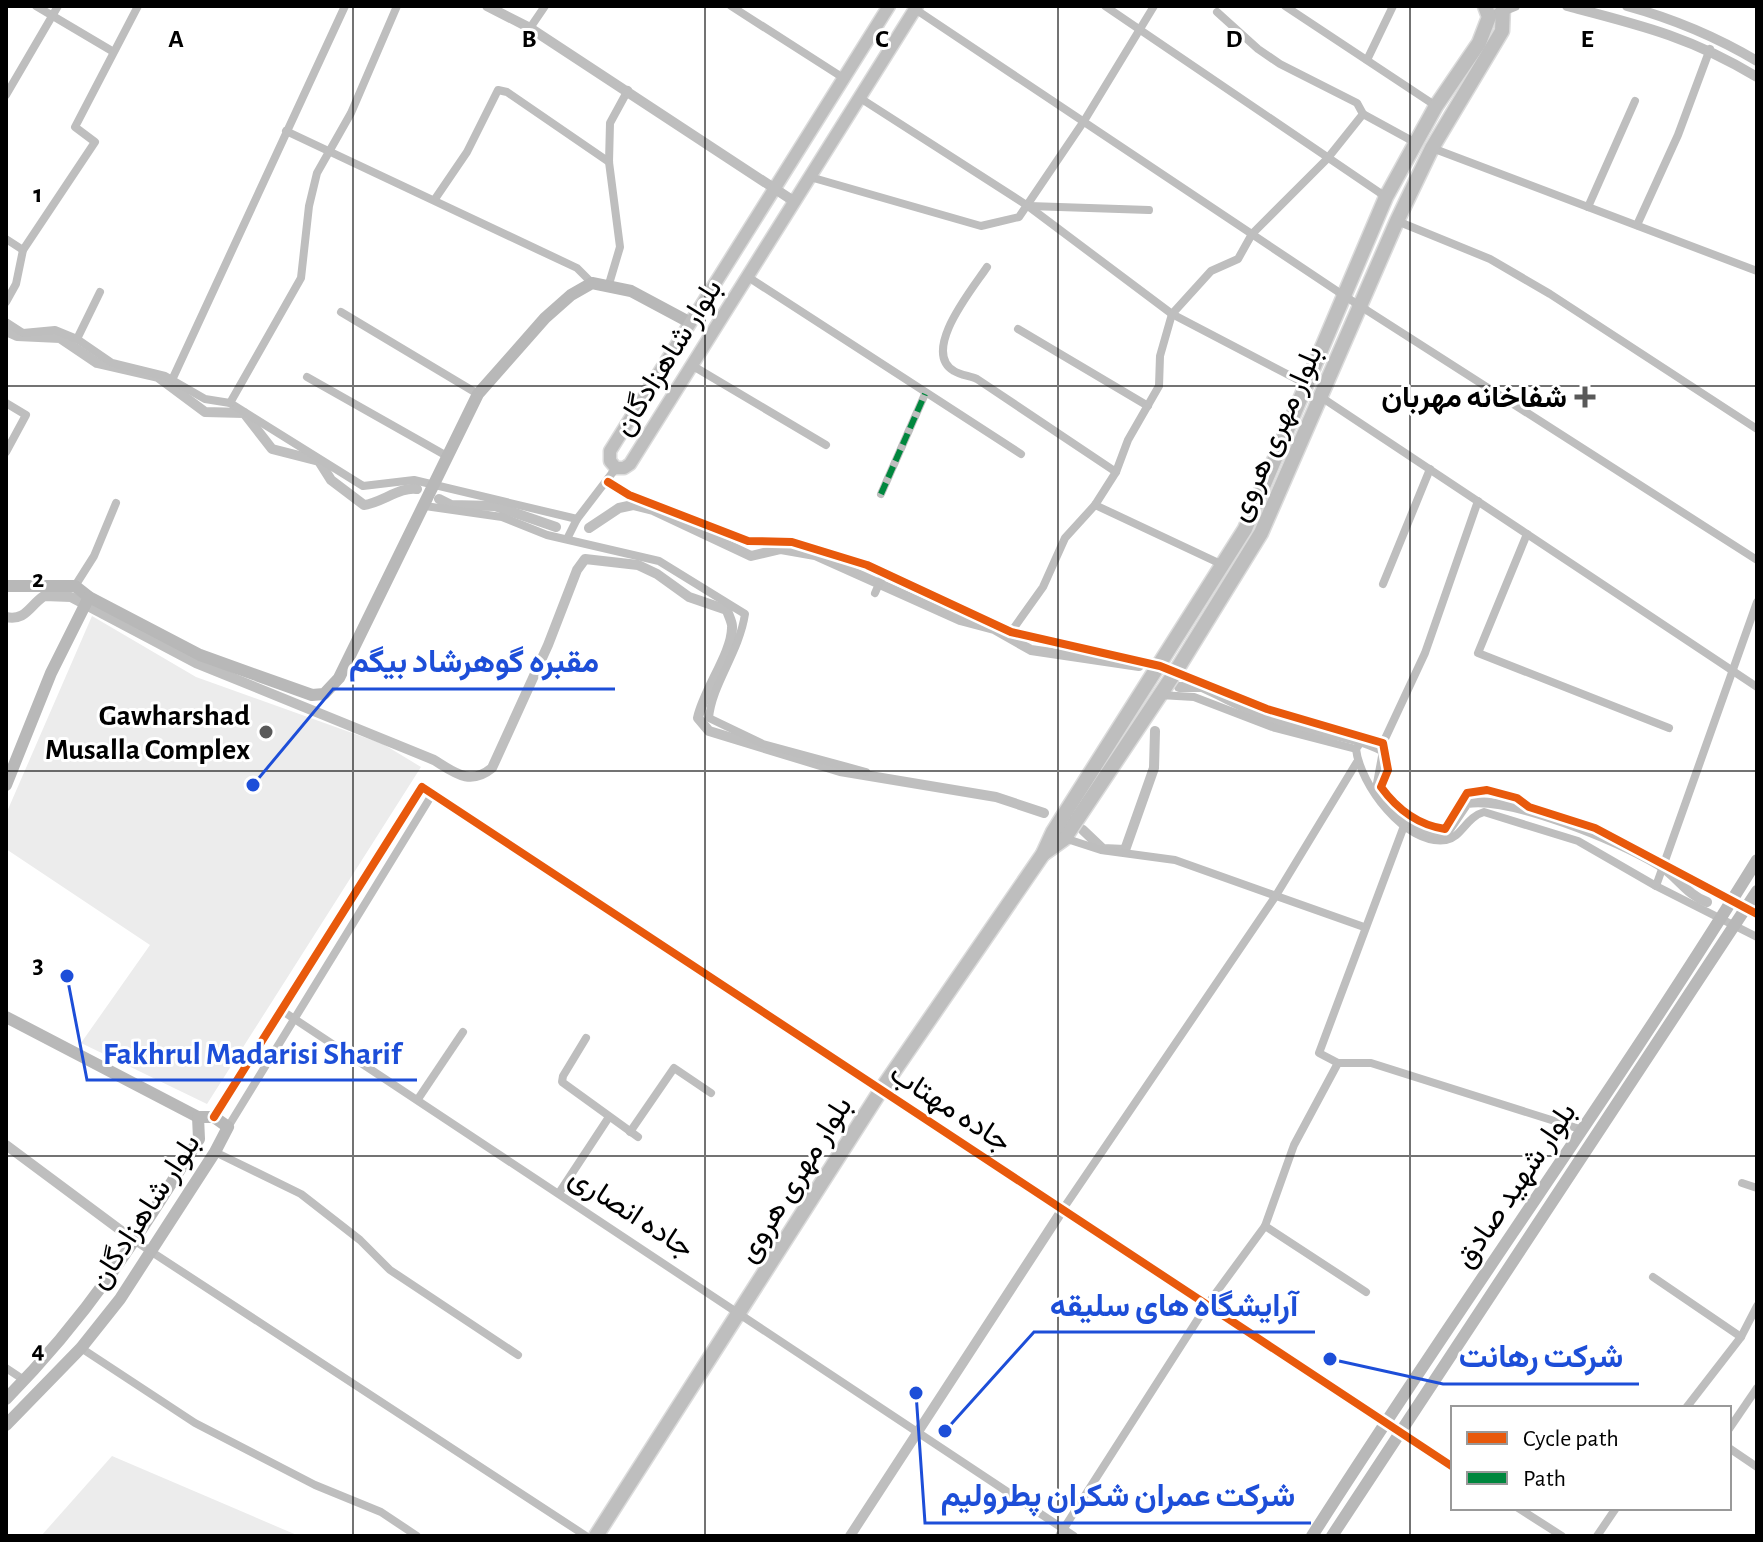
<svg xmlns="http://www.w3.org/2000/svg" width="1763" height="1542" font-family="'Alegreya Sans',Vazirmatn,sans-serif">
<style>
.green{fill:#ececec}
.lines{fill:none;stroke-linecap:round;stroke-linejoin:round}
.canal{stroke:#bfbfbf;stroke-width:10}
.primary-casing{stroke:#dbdbdb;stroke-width:15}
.trunk-casing{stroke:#dbdbdb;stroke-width:17}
.minor{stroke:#bebebe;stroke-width:8}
.tertiary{stroke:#bebebe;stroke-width:10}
.secondary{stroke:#b8b8b8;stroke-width:12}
.primary{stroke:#bebebe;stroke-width:12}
.trunk{stroke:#bebebe;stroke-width:14}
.quiet{stroke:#00873e;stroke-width:6;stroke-dasharray:12 6;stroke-linecap:butt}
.cycleway-casing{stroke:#fff;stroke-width:13}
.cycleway{stroke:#e8590c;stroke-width:8}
.grid{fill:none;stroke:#000;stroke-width:2;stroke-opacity:0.55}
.poi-dot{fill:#595959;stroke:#fff;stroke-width:3}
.labels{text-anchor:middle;stroke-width:6;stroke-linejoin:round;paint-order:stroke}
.street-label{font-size:30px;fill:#000;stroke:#fff}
.poi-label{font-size:30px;font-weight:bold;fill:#000;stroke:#fff;text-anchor:end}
.grid-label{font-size:26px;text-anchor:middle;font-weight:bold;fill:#000;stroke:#fff;stroke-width:6;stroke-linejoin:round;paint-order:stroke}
.leader{fill:none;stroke:#1d4ed8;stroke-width:3}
.callout-dot{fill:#1d4ed8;stroke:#fff;stroke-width:3}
.callout-label{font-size:32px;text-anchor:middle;font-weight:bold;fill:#1d4ed8;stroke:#fff;stroke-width:6;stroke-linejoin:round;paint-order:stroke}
</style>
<rect width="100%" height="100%" fill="#fff"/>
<!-- green -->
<g class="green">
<polygon points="92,616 196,677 383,744 421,767 207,1104 81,1043 150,945 6,849 6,814"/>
<polygon points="112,1456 299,1536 41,1536"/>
</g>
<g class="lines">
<!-- canal -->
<g class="canal">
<path d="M 6,331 L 17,336 L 60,338 L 97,363 L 158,377 L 205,412 L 244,413 L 272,449 L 319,461 L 331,480 L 364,505 C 381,503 401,486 417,489"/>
<polyline points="439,499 451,505 495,506 556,527"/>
<polyline points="589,528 619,508 633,505 653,510 751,556 781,549 815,555 960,620 994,629 1031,650 1139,666"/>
<path d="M 6,617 C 26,621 29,606 44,596 L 71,597 L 196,663 L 434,760 C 455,773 470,786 492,768 L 548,645 L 577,570 L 585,559 L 638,565 L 657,574 L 689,597 L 727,610 C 728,615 733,623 732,628 C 732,653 704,690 698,718 L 709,731 L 840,771 L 996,797 L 1044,813"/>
<path d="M 1195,684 C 1226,697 1254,715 1288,724 C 1321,734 1353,735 1384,751 L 1377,789 C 1394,813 1416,830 1446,834 L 1467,803 C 1512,796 1618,841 1659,865 C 1677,876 1687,895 1707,902"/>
<polyline points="1179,687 1201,687"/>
<polyline points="1083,830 1103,849 1125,850 1154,768 1155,731"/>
</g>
<defs>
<polyline id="primary" points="889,6 610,451 610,461 616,468 624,468 630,464 917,6"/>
<g id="trunk">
<polyline points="1043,854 1064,839 1176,671 1261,533 1397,221 1432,148 1502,31 1503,6"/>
<polyline points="596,1536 881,1090 1043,854 1053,832 1245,529 1386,197 1436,106 1479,43 1489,17 1485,6"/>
</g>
</defs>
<!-- primary casing -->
<use href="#primary" class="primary-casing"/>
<!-- trunk casing -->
<use href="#trunk" class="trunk-casing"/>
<!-- minor -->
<g class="minor">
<polyline points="36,6 112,51"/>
<polyline points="731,6 845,79"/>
<polyline points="1105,6 1386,197"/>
<polyline points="1285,6 1436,106"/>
<polyline points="915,9 1343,295 1757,560"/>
<polyline points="530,28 545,6"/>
<polyline points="1367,60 1393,6"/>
<polyline points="6,95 58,6"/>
<polyline points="860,98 1028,206 1172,314 1308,385"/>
<polyline points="1363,114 1416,143"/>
<polyline points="286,131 577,268 592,283"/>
<polyline points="1432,148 1757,271"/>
<polyline points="810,177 981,226 1019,217 1084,121 1154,6"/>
<polyline points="435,199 467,152 498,90 507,92 609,162"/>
<polyline points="1029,206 1149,210"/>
<polyline points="1588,207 1635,101"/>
<polyline points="1397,221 1490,259 1550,294 1757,429"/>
<polyline points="1637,225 1678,135 1710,49"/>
<polyline points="6,239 23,250"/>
<path d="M 987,267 C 974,287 920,351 954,371 C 960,375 970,376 977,379 L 1116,472"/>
<polyline points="748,277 1021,454"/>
<polyline points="609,284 620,247 609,162 610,123 628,90"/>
<polyline points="6,302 16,284 23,250 95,142 75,127 138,6"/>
<polyline points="341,312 478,394"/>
<polyline points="6,322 23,333 55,330 77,339 112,363 165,376 205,399 230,403 363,486 414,480 577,519"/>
<polyline points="1018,329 1148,406"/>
<polyline points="77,339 100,292"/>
<polyline points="693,366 826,445"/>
<polyline points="307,377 445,455"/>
<polyline points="172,380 345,6"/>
<polyline points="1321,397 1757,687"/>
<polyline points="6,403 26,415 6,452"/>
<polyline points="230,403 301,278 309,206 317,173 351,113 397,6"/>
<path d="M 608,482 L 629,495 L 748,541 L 792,542 L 867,565 L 1011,632 L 1160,666 L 1267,709 L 1383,743 L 1388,770 L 1381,787 C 1397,809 1418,825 1445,829 L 1467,793 L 1487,790 L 1517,798 L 1529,807 L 1595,828 L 1757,914"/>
<polyline points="881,494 925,394"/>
<polyline points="1095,505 1223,565"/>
<path d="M 425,506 L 502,517 L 547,535 L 659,561 L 745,614 C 739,653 712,684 709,718 L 763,744 L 866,772"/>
<polyline points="1527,534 1478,653 1669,728"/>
<polyline points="568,537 577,519 616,468"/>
<polyline points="1383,584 1430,469"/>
<polyline points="75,586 94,556 116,503"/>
<polyline points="875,593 883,575"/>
<polyline points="1011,632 1043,587 1065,538 1095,505 1116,472 1128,440 1159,386 1160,356 1172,314 1211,271 1238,259 1252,234 1327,159 1363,114 1357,103 1280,64 1258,49 1217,12"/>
<polyline points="1160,695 1194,697 1275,728 1356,749"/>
<path d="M 1365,736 L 1356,749 C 1360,784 1405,846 1446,840 C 1462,837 1466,817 1484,812 L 1578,841 L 1656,886 L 1757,937"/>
<polyline points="1383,743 1425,653 1478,501"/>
<polyline points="1064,838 1101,850 1175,860 1364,927"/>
<polyline points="1656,886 1757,602"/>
<polyline points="281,1010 1074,1536"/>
<polyline points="586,1038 563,1076 562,1082 638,1137"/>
<polyline points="1338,1063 1319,1053 1404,826"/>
<polyline points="418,1099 463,1032"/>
<polyline points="214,1117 422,787 1453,1467"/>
<polyline points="228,1127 433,793"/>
<polyline points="630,1132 674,1068 711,1093"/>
<polyline points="215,1152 301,1194 360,1240 390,1270 518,1355"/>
<polyline points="1742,1183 1757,1188"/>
<polyline points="559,1193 609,1117"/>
<polyline points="1063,1209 1275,897 1357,762"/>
<polyline points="1265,1226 1366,1292"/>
<polyline points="135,1241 586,1536"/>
<polyline points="1653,1277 1741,1337"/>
<polyline points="81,1348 195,1423 315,1485 381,1512 417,1536"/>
<polyline points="6,1368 24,1380"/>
<polyline points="1686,1408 1741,1337 1757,1306"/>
<polyline points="1729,1429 1757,1388"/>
<polyline points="1729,1448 1757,1467"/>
<polyline points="1518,1508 1562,1536"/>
<polyline points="1059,1536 1207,1305 1265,1226 1294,1145 1338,1063 1371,1063 1583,1130"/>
<polyline points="1597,1536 1616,1508"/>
</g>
<!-- tertiary -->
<g class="tertiary">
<polyline points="487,6 530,28 795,202"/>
<path d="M 1567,6 C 1640,25 1691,37 1757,77"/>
<path d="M 1627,6 C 1674,19 1715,36 1757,61"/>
<polyline points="1498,13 1515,6"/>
<polyline points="6,1145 135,1241"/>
<polyline points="850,1536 1063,1209"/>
</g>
<!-- secondary -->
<g class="secondary">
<polyline points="6,586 75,586 89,597 200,655 312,695 324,694 339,678 478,394 545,318 571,295 592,283 631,291 689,322"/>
<polyline points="6,785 51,673 89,597"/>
<polyline points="6,1017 198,1117"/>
<path d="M 6,1399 C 88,1316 138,1237 199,1139 L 198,1117"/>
<polyline points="6,1425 81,1348 120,1299 215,1152 228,1127 214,1117 198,1117"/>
<path d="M 1312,1536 C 1457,1308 1615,1090 1757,860"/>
<polyline points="1332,1536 1757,891"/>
</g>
<!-- primary -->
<use href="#primary" class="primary"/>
<!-- trunk -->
<use href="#trunk" class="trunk"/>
<!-- quiet -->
<polyline class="quiet" points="881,494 925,394"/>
<defs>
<g id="cycleway">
<path d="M 608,482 L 629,495 L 748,541 L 792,542 L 867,565 L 1011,632 L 1160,666 L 1267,709 L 1383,743 L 1388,770 L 1381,787 C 1397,809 1418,825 1445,829 L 1467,793 L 1487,790 L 1517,798 L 1529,807 L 1595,828 L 1757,914"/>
<polyline points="214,1117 422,787 1453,1467"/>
</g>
</defs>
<!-- cycleway casing -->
<use href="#cycleway" class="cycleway-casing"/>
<!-- cycleway -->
<use href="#cycleway" class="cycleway"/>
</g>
<!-- grid -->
<path class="grid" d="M 353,6 L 353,1536M 705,6 L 705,1536M 1058,6 L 1058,1536M 1410,6 L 1410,1536M 6,386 L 1757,386M 6,771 L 1757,771M 6,1156 L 1757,1156"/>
<!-- markers -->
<g class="poi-dot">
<path d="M1581 385h8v8h8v8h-8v8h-8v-8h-8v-8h8z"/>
<circle cx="266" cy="732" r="8"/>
</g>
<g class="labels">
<!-- street labels -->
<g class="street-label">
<text transform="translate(667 357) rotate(-58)" y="10">بلوار شاهزادگان</text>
<text transform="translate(1275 433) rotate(-66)" y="10">بلوار مهری هروی</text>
<text transform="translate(951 1107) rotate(33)" y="10">جاده مهتاب</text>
<text transform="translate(794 1179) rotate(-58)" y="10">بلوار مهری هروی</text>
<text transform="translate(1515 1185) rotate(-56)" y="10">بلوار شهید صادق</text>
<text transform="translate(144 1211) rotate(-57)" y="10">بلوار شاهزادگان</text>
<text transform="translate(632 1212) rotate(33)" y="10">جاده انصاری</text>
</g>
<!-- poi labels -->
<g class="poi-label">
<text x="1567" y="407">شفاخانه مهربان</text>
<text x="250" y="725">Gawharshad<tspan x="250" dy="34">Musalla Complex</tspan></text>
</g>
</g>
<g class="grid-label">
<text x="176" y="47">A</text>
<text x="529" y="47">B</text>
<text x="882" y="47">C</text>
<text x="1234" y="47">D</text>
<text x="1587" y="47">E</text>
<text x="38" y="202">1</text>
<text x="38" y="587">2</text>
<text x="38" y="973">3</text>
<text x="38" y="1358">4</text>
</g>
<!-- callouts -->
<path class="leader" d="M253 785L333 689H615M67 976L87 1080H417M945 1431L1034 1332H1315M1330 1359L1443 1384H1639M916 1393L925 1523H1311"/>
<g class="callout-dot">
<circle cx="253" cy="785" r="8"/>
<circle cx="67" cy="976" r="8"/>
<circle cx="945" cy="1431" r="8"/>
<circle cx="1330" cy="1359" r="8"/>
<circle cx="916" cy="1393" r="8"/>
</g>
<g class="callout-label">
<text x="474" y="672">مقبره گوهرشاد بیگم</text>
<text x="252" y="1064">Fakhrul Madarisi Sharif</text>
<text x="1174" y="1316">آرایشگاه های سلیقه</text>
<text x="1541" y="1367">شرکت رهانت</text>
<text x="1118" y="1506">شرکت عمران شکران پطرولیم</text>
</g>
<!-- border -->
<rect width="1763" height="1542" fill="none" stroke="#000000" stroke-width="16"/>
<!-- legend -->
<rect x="1451" y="1406" width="280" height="104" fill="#ffffff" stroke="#999999" stroke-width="2"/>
<rect x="1467" y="1432" width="40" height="12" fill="#e8590c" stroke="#999999" stroke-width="2"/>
<text x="1523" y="1446" font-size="24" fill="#000000">Cycle path</text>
<rect x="1467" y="1472" width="40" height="12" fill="#00873e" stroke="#999999" stroke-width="2"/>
<text x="1523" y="1486" font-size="24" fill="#000000">Path</text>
</svg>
